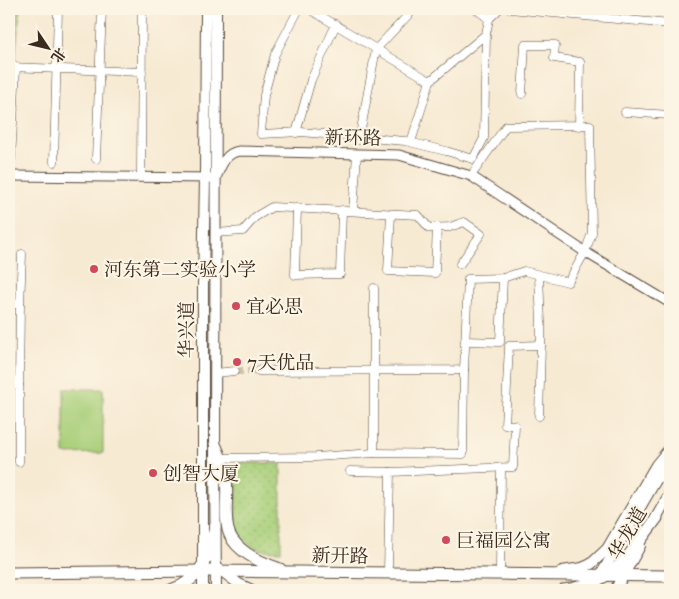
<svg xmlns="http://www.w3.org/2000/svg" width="679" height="599" font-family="'IM FELL Great Primer','Noto Serif SC',serif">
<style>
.grass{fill:url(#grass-dots);stroke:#727c4c}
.pitch{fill:#a9cf79;stroke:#727c4c}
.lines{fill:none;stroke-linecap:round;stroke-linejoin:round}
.minor-tunnel{stroke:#d1c4af;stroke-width:8;stroke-dasharray:8 4;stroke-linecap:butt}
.minor-casing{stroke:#574739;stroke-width:9}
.tertiary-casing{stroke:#574739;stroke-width:11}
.secondary-casing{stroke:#574739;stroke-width:12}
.primary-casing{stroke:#574739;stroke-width:13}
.minor{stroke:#fff;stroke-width:8}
.tertiary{stroke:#fff;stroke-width:9}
.secondary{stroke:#fff;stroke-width:10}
.primary{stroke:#fff;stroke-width:11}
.poi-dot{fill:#d1495b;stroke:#fcf5e5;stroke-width:2}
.labels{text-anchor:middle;stroke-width:4.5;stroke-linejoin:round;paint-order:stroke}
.street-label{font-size:19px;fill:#3b2a1e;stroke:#fcf5e5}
.poi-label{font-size:19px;fill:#3b2a1e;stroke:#fcf5e5;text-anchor:start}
</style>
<defs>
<pattern id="grass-dots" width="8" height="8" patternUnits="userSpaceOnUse" patternTransform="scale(1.25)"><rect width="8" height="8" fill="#a9cf79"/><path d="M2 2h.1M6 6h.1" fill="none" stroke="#92b268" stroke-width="1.8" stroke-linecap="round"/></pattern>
</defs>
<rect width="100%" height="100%" fill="#fcf5e5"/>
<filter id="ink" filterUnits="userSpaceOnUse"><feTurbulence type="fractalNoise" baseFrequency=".02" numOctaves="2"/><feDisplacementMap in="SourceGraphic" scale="10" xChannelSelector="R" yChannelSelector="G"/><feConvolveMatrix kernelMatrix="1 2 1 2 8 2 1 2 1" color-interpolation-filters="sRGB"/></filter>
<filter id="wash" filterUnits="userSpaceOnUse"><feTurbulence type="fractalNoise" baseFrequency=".0096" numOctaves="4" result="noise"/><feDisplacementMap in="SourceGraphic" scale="20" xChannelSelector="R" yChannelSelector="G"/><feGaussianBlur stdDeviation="1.12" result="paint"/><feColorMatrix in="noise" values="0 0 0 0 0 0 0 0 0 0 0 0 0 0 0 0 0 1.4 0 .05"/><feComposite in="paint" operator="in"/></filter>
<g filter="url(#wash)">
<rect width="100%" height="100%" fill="#f7ead3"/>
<!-- grass -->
<g class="grass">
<polygon points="9,9 20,10 15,61 9,61"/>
<path d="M 236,463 L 281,463 L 281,551 C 260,551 244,550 236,526 Z"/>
</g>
<!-- pitch -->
<polygon class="pitch" points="64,389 103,389 103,453 64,454"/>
</g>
<g filter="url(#ink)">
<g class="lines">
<!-- minor-tunnel -->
<polyline class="minor-tunnel" points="235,371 259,371"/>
<defs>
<g id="minor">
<polyline points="299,9 275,54 264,95 261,134 301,132 405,141 446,151 473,159 484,138 486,34 489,19"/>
<polyline points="309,9 430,81"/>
<polyline points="476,9 489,19 499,9"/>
<polyline points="510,9 670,24"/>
<polyline points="9,67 142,72"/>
<polyline points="522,94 525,45 555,45 554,58 580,62 579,126"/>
<polyline points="625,112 670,115"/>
<polyline points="296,133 311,80 336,24"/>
<polyline points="359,140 376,49 414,9"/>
<polyline points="411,142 430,81 486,34"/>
<polyline points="11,159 16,67"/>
<polyline points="96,159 102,9"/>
<polyline points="54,162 58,9"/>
<polyline points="141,176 142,9"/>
<polyline points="297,208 295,275 340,274 342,210"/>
<polyline points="353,211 357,154"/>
<polyline points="391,214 388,271 435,273 437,227"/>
<polyline points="215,233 243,231 255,217 272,207 418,215 429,228 450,227 464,222 481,234 460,264"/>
<polyline points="374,288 374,453"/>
<polyline points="9,304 20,304 19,385 9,385"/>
<polyline points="20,304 22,254"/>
<polyline points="465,341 500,342 503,278"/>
<polyline points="259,371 464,370 468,279 503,278 524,271 568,282 585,252 592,233 590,125 506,126 471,176"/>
<polyline points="215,373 235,371"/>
<polyline points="19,385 19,462"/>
<polyline points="539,416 541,345"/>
<polyline points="217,458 316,457 374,453 463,454 464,370"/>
<polyline points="350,471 390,472"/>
<polyline points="388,573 390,472 513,467 515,425 505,425 509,346 541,345 541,323 539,277"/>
<polyline points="500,573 501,468"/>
</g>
<path id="tertiary" d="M 9,176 L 216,178 C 221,166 225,153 239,151 L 399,155 L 471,176 L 585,252 L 670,303"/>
<g id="secondary">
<polyline points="216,9 215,458 216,590"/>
<polyline points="652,525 670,493"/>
<polyline points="219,569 239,584 252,590"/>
<polyline points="562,571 582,568 591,564 607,549 656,465 670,448"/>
<polyline points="203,590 203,287 205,177 206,9"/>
<polyline points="592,590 670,456"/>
<polyline points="615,590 640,546"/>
</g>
<g id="primary">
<path d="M 215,444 C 220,455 224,465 226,477 C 228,493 225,508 227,524 C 229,549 259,562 280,569"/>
<polyline points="9,573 204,571 670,576"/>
<path d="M 171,590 C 201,581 210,555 215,527"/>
<path d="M 564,590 C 616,582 628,556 657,518"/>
</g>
</defs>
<!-- minor casing -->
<use href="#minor" class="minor-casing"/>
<!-- tertiary casing -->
<use href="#tertiary" class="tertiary-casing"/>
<!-- secondary casing -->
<use href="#secondary" class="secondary-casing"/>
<!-- primary casing -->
<use href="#primary" class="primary-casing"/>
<!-- minor -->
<use href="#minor" class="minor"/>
<!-- tertiary -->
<use href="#tertiary" class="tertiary"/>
<!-- secondary -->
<use href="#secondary" class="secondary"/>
<!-- primary -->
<use href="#primary" class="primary"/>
</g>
</g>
<!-- markers -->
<g class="poi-dot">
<circle cx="94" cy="269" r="5"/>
<circle cx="236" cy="306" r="5"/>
<circle cx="237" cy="362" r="5"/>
<circle cx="153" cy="473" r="5"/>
<circle cx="446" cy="540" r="5"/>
</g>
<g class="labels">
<!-- street labels -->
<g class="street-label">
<text transform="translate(353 137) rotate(1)" y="7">新环路</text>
<text transform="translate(186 330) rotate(-90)" y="7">华兴道</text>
<text transform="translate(627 533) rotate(-60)" y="7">华龙道</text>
<text transform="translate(340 555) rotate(1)" y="7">新开路</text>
</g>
<!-- poi labels -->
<g class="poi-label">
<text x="104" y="276">河东第二实验小学</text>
<text x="246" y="313">宜必思</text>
<text x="247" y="369">7天优品</text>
<text x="163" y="480">创智大厦</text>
<text x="456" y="547">巨福园公寓</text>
</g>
</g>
<!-- margin -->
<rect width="679" height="599" fill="none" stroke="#fcf5e5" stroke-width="30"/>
<!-- north arrow -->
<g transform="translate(48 48) rotate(125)" stroke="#fcf5e5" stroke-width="4" paint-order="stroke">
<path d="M0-4L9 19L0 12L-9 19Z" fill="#3b2a1e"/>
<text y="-8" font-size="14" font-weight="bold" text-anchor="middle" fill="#3b2a1e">北</text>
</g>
</svg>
